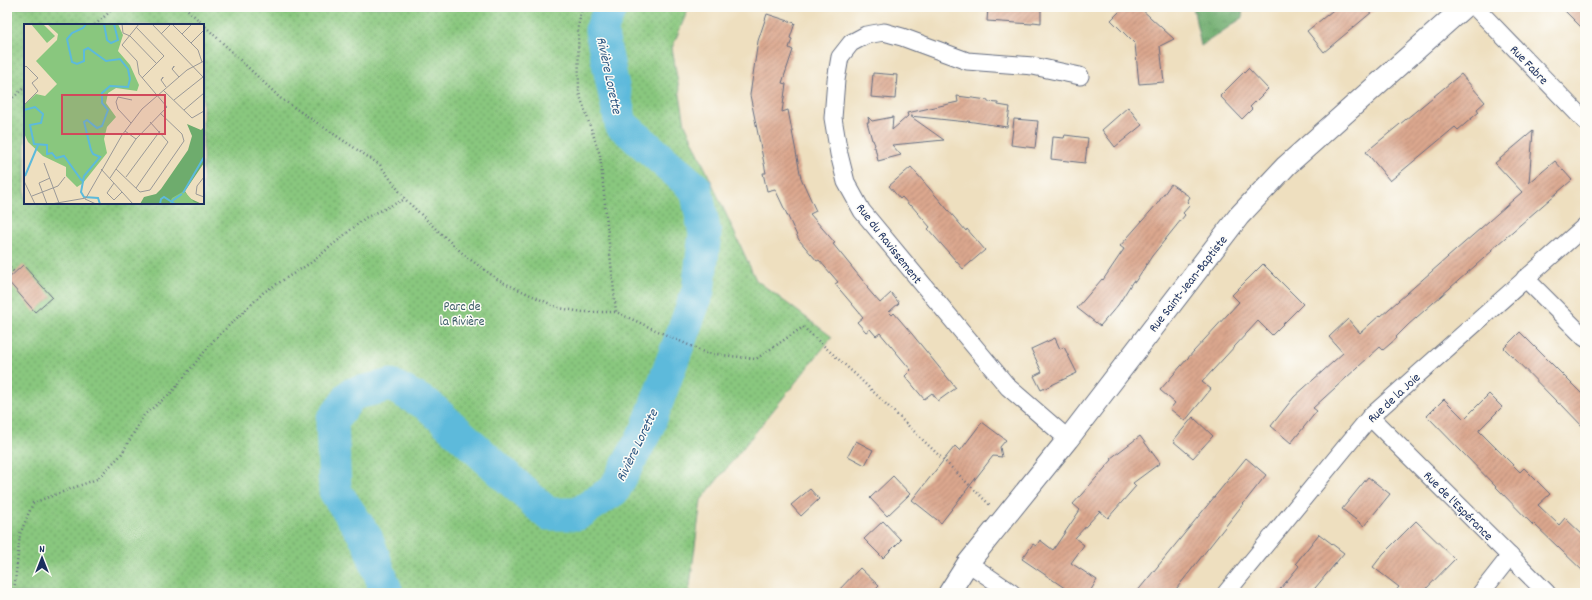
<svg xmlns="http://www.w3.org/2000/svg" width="1592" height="600" font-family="Dekko,sans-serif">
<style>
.forest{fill:url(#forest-crowns);stroke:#446e66}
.park{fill:url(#park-dots);stroke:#527b6e;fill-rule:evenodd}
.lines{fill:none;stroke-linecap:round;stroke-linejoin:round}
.river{stroke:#5dbadb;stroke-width:33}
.building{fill:url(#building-hatch)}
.minor-casing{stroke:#656d80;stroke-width:19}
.tertiary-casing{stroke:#656d80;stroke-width:23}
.path{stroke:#656d80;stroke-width:2.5;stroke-dasharray:1 3;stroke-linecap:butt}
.minor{stroke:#fff;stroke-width:17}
.tertiary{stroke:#fff;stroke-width:21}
.labels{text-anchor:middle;stroke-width:3;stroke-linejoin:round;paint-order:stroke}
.street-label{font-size:13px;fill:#1b2f5e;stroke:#fdfcf7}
.park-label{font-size:13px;fill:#3c5d68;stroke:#fdfcf7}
.water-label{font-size:14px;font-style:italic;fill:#2f5984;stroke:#fdfcf7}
.inset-river{fill:none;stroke:#5dbadb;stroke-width:2}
.inset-road{fill:none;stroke:#9a9998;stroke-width:1}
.view{fill:#d1495b;fill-opacity:0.15;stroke:#d1495b;stroke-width:2}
.inset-edge{fill:none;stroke:#1b2f5e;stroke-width:2}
</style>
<defs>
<pattern id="forest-crowns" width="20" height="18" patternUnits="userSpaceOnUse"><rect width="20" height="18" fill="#6eac6d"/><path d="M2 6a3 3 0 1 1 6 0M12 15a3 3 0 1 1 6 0" fill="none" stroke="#5a8c5d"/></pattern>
<pattern id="park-dots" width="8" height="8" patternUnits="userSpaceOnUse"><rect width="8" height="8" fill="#89c77e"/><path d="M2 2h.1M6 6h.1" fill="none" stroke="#6fa26a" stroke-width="1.8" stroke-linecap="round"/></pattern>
<pattern id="building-hatch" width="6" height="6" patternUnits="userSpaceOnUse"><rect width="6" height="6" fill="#dba78e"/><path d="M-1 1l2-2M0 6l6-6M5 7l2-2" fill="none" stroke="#b18877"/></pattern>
</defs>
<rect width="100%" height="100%" fill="#fdfcf7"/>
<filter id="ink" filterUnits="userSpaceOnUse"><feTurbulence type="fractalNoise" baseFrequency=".025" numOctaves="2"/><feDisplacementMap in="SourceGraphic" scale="8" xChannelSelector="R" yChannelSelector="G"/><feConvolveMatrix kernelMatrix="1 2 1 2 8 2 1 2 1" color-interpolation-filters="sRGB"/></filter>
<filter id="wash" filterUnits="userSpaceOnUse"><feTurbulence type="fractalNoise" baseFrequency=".012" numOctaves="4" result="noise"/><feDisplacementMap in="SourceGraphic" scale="16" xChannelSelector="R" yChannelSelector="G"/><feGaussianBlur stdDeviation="0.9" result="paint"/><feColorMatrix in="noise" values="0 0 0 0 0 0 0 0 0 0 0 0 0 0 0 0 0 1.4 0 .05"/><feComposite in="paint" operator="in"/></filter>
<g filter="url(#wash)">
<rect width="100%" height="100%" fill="#eedfbf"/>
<!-- forest -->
<polygon class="forest" points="1193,7 1243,7 1242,18 1201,46"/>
<!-- park -->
<path class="park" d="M 7,7 L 689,7 L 672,48 L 685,124 L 756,280 L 832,337 L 701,500 L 689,593 L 7,593 ZM 25,25 L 203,25 L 203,203 L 25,203 Z"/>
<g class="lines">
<!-- river -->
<polyline class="river" points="387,593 367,539 335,491 332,421 352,394 391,385 428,405 548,514 578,514 614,490 647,429 698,291 705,234 696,189 621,124 601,30 611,7"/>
</g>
<g id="blocks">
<!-- building -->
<g class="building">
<polygon points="988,7 1041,7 1041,23 1033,22 1032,24 987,21"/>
<polygon points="1124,7 1139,7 1174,39 1160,46 1164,82 1139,84 1135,44 1111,20"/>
<polygon points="1337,7 1378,7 1324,52 1307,31"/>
<polygon points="1561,7 1585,7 1585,31"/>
<polygon points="767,14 795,23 790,38 792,39 789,48 793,50 782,83 786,84 782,112 788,110 801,178 816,211 810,214 835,243 833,244 868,287 867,288 880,303 891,293 899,303 889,312 892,315 894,313 912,334 956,388 938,401 932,393 924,399 905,376 911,370 880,333 876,336 870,329 866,332 857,322 863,317 835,284 838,282 819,260 817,261 799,240 775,189 767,191 763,173 766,173 750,95 758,41"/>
<polygon points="1248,68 1268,89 1250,107 1252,109 1242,119 1220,96"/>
<polygon points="873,73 897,75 895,99 871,97"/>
<polygon points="1461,74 1485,102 1477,109 1479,112 1458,130 1455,127 1390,181 1366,152"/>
<polygon points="957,96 988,100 988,102 998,103 998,105 1010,107 1007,127 967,121 967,122 910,116 944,140 892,145 901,155 878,161 875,147 873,147 875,145 873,140 872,140 867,122 869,122 868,117 872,121 893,117 892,130 908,116 907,113 958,102"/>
<polygon points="1128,107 1142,125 1115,147 1102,130"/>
<polygon points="1014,119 1038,121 1035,148 1011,145"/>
<polygon points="1533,131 1529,183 1555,161 1572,180 1491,250 1492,251 1408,325 1396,337 1397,338 1383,350 1380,347 1313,408 1317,411 1291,443 1271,426 1294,397 1343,353 1329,337 1348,319 1360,333 1380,315 1381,316 1522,192 1495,163"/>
<polygon points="1065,135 1088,138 1085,163 1051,159 1053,137 1064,138"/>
<polygon points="911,167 966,231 967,229 985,250 963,269 928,229 930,227 911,205 910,206 902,197 900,199 889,186"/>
<polygon points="1171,184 1190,197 1187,202 1190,205 1183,213 1185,215 1152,256 1135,282 1133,281 1118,305 1100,326 1077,308 1102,279 1103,280 1124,249 1120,246 1157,204"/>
<polygon points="1263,264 1303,304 1272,335 1258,321 1202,382 1211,389 1185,421 1170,409 1175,403 1160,390 1194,351 1239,302 1232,295"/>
<polygon points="23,265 52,297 35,312 7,280"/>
<polygon points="1520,332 1585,397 1585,429 1561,404 1559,404 1504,348"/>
<polygon points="1055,338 1060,349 1064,347 1077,373 1041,390 1034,376 1042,372 1031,349"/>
<polygon points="1489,394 1502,407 1479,430 1479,431 1520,472 1524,468 1550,494 1538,505 1559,525 1565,518 1585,537 1585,573 1534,524 1533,525 1427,416 1444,399 1464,419"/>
<polygon points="1193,417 1213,436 1193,458 1173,441"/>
<polygon points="982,422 1006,440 1000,447 1002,457 993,456 941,523 912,500 955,446 960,451"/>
<polygon points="1140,436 1160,463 1133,483 1136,486 1108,518 1100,511 1075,538 1084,545 1071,563 1097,580 1089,593 1072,593 1022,559 1033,544 1036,546 1040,540 1053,550 1080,510 1073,504 1112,460 1111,458"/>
<polygon points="856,441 873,450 865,465 848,456"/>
<polygon points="1246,458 1266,475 1173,593 1136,593"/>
<polygon points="893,476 910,494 887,516 870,498"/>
<polygon points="1368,477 1390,494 1364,526 1342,509"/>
<polygon points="810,489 819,499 801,516 791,505"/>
<polygon points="883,521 901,540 883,558 864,539"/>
<polygon points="1416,521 1455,559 1422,593 1394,593 1399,587 1373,567 1383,554"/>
<polygon points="1319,534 1344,553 1311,593 1277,593 1299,566 1296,563"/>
<polygon points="860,568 879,586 872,593 836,593"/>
</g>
</g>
</g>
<g filter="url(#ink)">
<use href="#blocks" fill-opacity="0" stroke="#656d80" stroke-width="1"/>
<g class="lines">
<defs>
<g id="minor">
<polyline points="1475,7 1585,121"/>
<polyline points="1525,278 1585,338"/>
<polyline points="1370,417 1547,593"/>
<polyline points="1068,439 1008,387 862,211 846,182 839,154 833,118 836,80 840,57 851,43 866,35 884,32 902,37 967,61 1033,66 1080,76"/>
<polyline points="968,563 1012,593"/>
<polyline points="1226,593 1370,417 1585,226"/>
<polyline points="1481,593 1510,556"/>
</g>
<polyline id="tertiary" points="949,593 968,563 1068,439 1239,216 1286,166 1464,7"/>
</defs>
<!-- minor casing -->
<use href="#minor" class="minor-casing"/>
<!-- tertiary casing -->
<use href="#tertiary" class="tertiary-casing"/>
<!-- path -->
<g class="path">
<polyline points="185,7 280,98 380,165 405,199 437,230 468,258 500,281 559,308 583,312 616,312"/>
<polyline points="582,7 578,27 579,93 600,155 616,312 706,353 756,359 803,327 856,375 991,506"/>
<polyline points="95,25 115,7"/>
<polyline points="7,103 25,87"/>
<polyline points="7,265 14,272"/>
<polyline points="14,593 20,534 33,503 97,479 121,455 144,415 171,393 214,340 264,292 312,262 365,218 405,199"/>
</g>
<!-- minor -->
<use href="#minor" class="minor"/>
<!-- tertiary -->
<use href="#tertiary" class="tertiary"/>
</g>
</g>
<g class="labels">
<!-- street labels -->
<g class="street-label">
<text transform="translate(1530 64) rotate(46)" y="5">Rue Fabre</text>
<text transform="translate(890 243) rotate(52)" y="5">Rue du Ravissement</text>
<text transform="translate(1187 283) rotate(-52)" y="5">Rue Saint-Jean-Baptiste</text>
<text transform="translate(1393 397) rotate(-43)" y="5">Rue de la Joie</text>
<text transform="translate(1459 505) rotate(45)" y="5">Rue de l'Espérance</text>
</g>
<!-- park labels -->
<g class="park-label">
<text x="462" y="310">Parc de<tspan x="462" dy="15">la Rivière</tspan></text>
</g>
<!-- water labels -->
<g class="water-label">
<text transform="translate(610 75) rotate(78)" y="5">Rivière Lorette</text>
<text transform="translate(636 445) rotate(-64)" y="5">Rivière Lorette</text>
</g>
</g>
<!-- overview -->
<g transform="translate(24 24)">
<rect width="180" height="180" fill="#eedfbf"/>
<path d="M 7,0 L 19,0 L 31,12 L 23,19 Z" fill="#89c77e"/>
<path d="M 163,100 L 177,106 L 180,103 L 180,139 L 161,167 L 165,174 L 178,180 L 116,180 L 120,173 L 132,170 L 137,165 L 164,126 L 168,112 Z" fill="#6eac6d"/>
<path d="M 23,0 L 94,0 L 99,11 L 94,27 L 106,41 L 115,61 L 113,67 L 92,64 L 84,69 L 82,79 L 92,93 L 83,103 L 80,115 L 83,129 L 59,159 L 53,163 L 42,152 L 42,143 L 19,132 L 4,118 L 0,109 L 0,81 L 12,70 L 21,72 L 33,60 L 12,37 L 33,16 L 34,10 ZM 160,167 L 170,178 L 178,180 L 145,180 L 148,174 Z" fill="#89c77e"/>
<path class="inset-river" d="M 62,0 L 59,4 L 48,9 L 43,15 L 48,38 L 53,40 L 60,37 L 60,26 L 64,24 L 82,37 L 96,35 L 104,45 L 106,55 L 104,63 L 86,62 L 78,69 L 78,79 L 84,86 L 78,102 L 73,104 L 63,96 L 60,98 L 67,126 L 69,130 L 76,133 L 60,152 L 57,168 L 60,173 L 74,174 L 76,180M 80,0 L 83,16 L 87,19 L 94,16 L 90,0M 0,86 L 11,83 L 19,90 L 17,99 L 6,101 L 10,120 L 23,121 L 23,130 L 28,129 L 32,134 L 40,132 L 58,157M 1,152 L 14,121M 159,169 L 180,133M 148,177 L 158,170M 136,180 L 137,175 L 140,173 L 151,180"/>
<path class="inset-road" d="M 98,0 L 99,9 L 106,12 L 133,40M 128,0 L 180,54M 148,0 L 174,26 L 178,38M 112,3 L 140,32 L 118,54M 137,10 L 147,0M 158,10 L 168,0M 167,19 L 180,6M 0,44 L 2,42 L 14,54 L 8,59 L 14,67 L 0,81M 148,45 L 150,42 L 150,43 L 148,45 L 155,53M 137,56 L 139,53 L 139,54 L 137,56 L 142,63M 139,66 L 168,94 L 180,87M 150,76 L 179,53M 160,86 L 180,69M 107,99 L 94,85 L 92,78 L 94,73 L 108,76M 101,107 L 112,115M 20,139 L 35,179M 77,145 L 109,180M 92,145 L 116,168 L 126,166 L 160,117 L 158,110 L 136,89M 102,153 L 136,107M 180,153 L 173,162 L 172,170 L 180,173M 86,154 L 112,115 L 143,83 L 115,50 L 113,37 L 98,21 L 115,0M 0,157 L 11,180M 90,159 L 83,169 L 90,176 L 98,168M 112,164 L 144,118 L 126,98M 8,172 L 34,162 L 41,153M 61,175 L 72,180M 23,180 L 15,159 L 26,154M 27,180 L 62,174 L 98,111 L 118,85 L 163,46 L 180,37"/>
<path class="view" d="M 38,71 L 141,71 L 141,110 L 38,110 Z"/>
<rect width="180" height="180" class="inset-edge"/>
</g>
<!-- margin -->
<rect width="1592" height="600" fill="none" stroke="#fdfcf7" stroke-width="24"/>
<!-- north arrow -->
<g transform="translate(42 558)" stroke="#fdfcf7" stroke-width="3" paint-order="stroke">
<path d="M0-3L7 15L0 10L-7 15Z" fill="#1b2f5e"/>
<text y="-6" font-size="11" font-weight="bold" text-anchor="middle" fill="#1b2f5e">N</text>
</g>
</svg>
